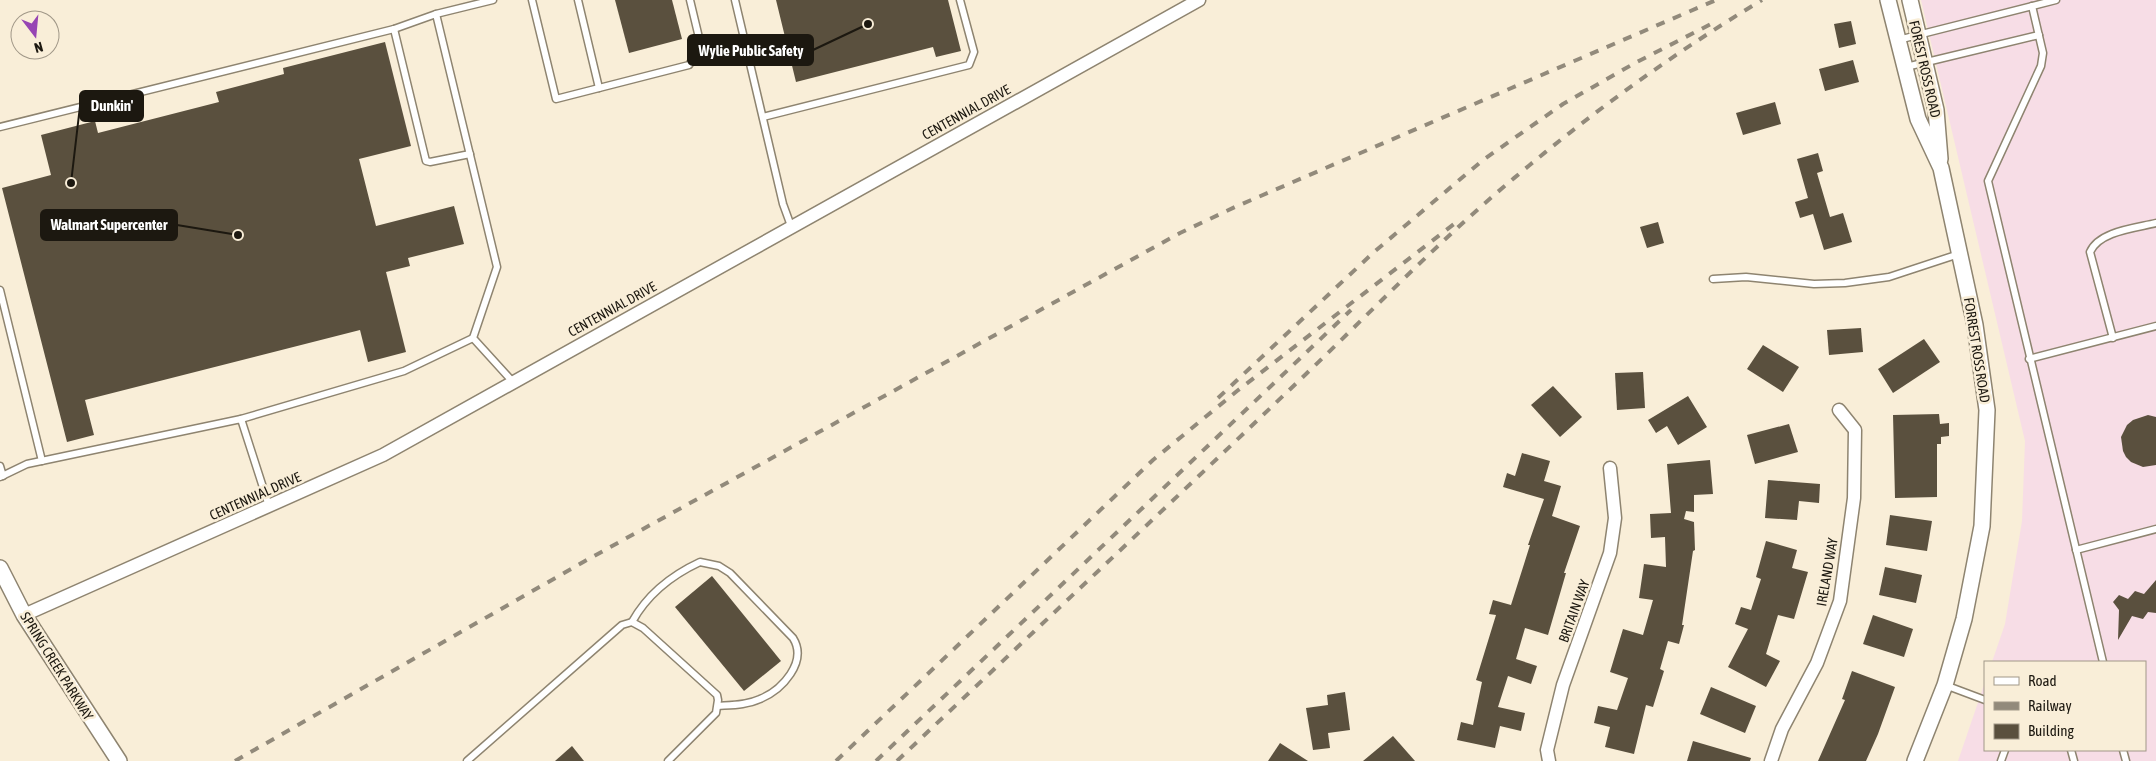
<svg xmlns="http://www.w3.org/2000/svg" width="2156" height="761" font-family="'Asap Condensed',sans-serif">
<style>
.industrial{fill:#f7dde6}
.building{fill:#5a503e}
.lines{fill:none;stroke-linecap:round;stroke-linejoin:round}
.service-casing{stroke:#8e8470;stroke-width:9}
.minor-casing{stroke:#8e8470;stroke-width:15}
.tertiary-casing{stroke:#8e8470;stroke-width:18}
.service{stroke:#fff;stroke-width:6}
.minor{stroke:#fff;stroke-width:12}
.tertiary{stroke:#fff;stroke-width:15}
.rail{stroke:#928a7b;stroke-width:4;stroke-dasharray:9 9;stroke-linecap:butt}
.labels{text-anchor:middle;stroke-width:5;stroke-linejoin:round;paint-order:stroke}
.street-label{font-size:14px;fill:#1c1810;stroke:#f9eed8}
.leader{fill:none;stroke:#1c1810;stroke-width:2}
.callout-dot{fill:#1c1810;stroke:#f9eed8;stroke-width:2}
.callout{fill:#1c1810;stroke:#1c1810;stroke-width:2}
.callout-label{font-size:15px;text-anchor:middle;font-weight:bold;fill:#fff}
</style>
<rect width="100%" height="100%" fill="#f9eed8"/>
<!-- industrial -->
<polygon class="industrial" points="1921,0 2156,0 2156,761 1958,761 1985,682 1985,750 2145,750 2145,662 1992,662 2005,624 2022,521 2025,441"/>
<!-- building -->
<g class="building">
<polygon points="615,0 672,0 682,39 629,53"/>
<polygon points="776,0 948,0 961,51 936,57 933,47 796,82"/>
<polygon points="1851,21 1856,44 1839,48 1834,24"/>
<polygon points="385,42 411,146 359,159 376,226 454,206 464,244 408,258 410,266 386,272 406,352 368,362 360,330 85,400 94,435 67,442 2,188 51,175 41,135 95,121 98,133 219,102 216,92 284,74 283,68"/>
<polygon points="1853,60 1859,82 1825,91 1819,69"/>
<polygon points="1775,102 1781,124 1743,135 1736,113"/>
<polygon points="1818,153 1823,171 1817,173 1830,217 1843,213 1852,242 1824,250 1813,214 1800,218 1795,202 1808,198 1797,159"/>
<polygon points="1658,222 1664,243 1647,248 1640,227"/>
<polygon points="1861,328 1863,352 1829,355 1827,330"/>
<polygon points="1924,339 1940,362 1893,393 1878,369"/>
<polygon points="1763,345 1799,367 1783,392 1747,369"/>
<polygon points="1643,372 1645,408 1617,410 1615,373"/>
<polygon points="1553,386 1582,417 1560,437 1531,405"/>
<polygon points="1688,396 1707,427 1678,445 1667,426 1656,433 1648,420"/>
<polygon points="1939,414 1940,424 1949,423 1949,436 1941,437 1941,444 1937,444 1937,497 1895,498 1893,415"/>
<polygon points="2148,415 2156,417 2156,465 2143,467 2131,462 2126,457 2123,451 2121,437 2127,425 2133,420"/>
<polygon points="1789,424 1798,452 1755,464 1747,435"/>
<polygon points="1522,453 1550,461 1544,481 1561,486 1552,516 1580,526 1564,573 1566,573 1548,635 1525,628 1516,659 1537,666 1531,684 1508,676 1498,707 1525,713 1521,731 1500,726 1495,748 1457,740 1461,722 1473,725 1482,682 1476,680 1496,615 1489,614 1493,600 1511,605 1530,545 1528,545 1544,499 1503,487 1507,473 1515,476"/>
<polygon points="1710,460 1713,494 1694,495 1694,512 1686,511 1684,519 1694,522 1695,550 1693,551 1682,625 1684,625 1679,644 1668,641 1660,669 1664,671 1653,707 1646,705 1634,754 1605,747 1610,727 1594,723 1598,706 1617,710 1628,678 1610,672 1623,629 1643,635 1653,600 1639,598 1644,564 1666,567 1665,537 1651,538 1650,514 1671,513 1667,464"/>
<polygon points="1768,480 1820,484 1819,503 1799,501 1797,520 1765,518"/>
<polygon points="1890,515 1932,521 1927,551 1886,545"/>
<polygon points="1766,541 1797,550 1792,568 1808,572 1794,619 1778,615 1766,654 1780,661 1766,687 1728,667 1748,629 1735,624 1741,607 1751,610 1761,579 1756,577"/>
<polygon points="1885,567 1922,575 1916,603 1879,595"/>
<polygon points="712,576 781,661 744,691 675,607"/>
<polygon points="2156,580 2156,613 2148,612 2143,619 2132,616 2118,640 2119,610 2113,602 2119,595 2128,599 2135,591 2144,594"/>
<polygon points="1873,615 1913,629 1904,657 1863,644"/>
<polygon points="1852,671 1895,687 1878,734 1866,761 1818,761 1845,700 1842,699"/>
<polygon points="1711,687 1756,706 1745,733 1700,714"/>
<polygon points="1345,692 1350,730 1328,733 1330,748 1313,750 1306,708 1328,705 1327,695"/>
<polygon points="1393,736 1415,761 1363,761"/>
<polygon points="1693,741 1751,758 1750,761 1687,761"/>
<polygon points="1280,743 1308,761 1268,761"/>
<polygon points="572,746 584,761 555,761"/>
</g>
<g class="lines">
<defs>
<g id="service">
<polyline points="532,0 556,99 599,88"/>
<polyline points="578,0 599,88 689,65 701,46 690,0"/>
<polyline points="735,0 783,204 791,226"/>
<polyline points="2032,6 2043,53 2041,66 1988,181 2103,662"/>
<polyline points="436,14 493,0"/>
<polyline points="394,29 426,161 430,162 470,154"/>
<polyline points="1898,40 2056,0"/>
<polyline points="1906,67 2039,35"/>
<polyline points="763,117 969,65 974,52 960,0"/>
<polyline points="0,127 394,29 436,14 497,267 473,338 513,382"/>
<polyline points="1713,279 1746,277 1814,284 1845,283 1889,277 1959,254"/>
<polyline points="0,290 42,461"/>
<path d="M 2113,338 L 2090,252 C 2099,231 2136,228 2156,223"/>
<polyline points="2029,359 2156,326"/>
<polyline points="241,419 404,371 473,338"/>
<polyline points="0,466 3,476"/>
<polyline points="0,477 27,464 241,419 269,506"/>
<polyline points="2076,550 2156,529"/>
<path d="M 632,622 C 647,595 672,575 700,562 L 719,566 L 730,573 L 793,638 C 808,662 782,690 760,699 C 747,705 732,705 718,706"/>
<polyline points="1945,685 1985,700"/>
<polyline points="2071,750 2074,761"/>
<polyline points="2123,750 2126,761"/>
<polyline points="467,761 622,625 632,622 643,628 717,695 718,700 716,713 668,761"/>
<polyline points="2001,761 2005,750"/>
</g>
<g id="minor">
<polyline points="24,615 383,455 1199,0"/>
<polyline points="1549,761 1547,750 1563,685 1610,553 1615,518 1610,468"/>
<polyline points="1771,761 1782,729 1817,663 1840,601 1854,498 1855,430 1839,410"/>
</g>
<g id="tertiary">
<polyline points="1888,0 1918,119 1941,168 1975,325 1987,410 1982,526 1964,619 1945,685 1915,761"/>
<polyline points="1910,0 1936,110 1940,159"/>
<polyline points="0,568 24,615 119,761"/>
</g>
</defs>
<!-- service casing -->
<use href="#service" class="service-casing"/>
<!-- minor casing -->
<use href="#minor" class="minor-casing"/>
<!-- tertiary casing -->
<use href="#tertiary" class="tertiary-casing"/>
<!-- service -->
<use href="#service" class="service"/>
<!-- minor -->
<use href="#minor" class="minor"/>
<!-- tertiary -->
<use href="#tertiary" class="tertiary"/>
<!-- rail -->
<g class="rail">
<polyline points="1218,398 1374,252 1483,160 1563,104 1635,63 1713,23"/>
<polyline points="235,761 585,561 1180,233 1235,207 1716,0"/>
<polyline points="836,761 1153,460 1237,391 1458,221"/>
<polyline points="876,761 1351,310"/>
<path d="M 897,761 C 1033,632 1170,504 1306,374 C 1374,309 1440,240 1513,179 C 1591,113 1674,53 1762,0"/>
</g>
</g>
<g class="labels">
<!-- street labels -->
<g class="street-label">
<text transform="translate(1925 69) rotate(77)" y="5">FOREST ROSS ROAD</text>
<text transform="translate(966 112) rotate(-29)" y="5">CENTENNIAL DRIVE</text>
<text transform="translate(612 309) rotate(-29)" y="5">CENTENNIAL DRIVE</text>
<text transform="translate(1977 350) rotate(81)" y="5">FORREST ROSS ROAD</text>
<text transform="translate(255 496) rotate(-24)" y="5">CENTENNIAL DRIVE</text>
<text transform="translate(1827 572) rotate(-80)" y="5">IRELAND WAY</text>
<text transform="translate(1574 611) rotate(-70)" y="5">BRITAIN WAY</text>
<text transform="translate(57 666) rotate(58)" y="5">SPRING CREEK PARKWAY</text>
</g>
</g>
<!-- callouts -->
<path class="leader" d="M868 24L813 50M71 183L80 106M238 235L177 225"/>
<g class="callout-dot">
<circle cx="868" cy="24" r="5"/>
<circle cx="71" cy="183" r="5"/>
<circle cx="238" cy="235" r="5"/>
</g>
<g class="callout">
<rect x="688" y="35" width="125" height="30" rx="5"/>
<rect x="80" y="91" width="63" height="30" rx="5"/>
<rect x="41" y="210" width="136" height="30" rx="5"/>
</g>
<g class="callout-label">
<text x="751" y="56">Wylie Public Safety</text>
<text x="112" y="111">Dunkin'</text>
<text x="109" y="230">Walmart Supercenter</text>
</g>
<!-- legend -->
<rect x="1984" y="661" width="162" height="90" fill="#f9eed8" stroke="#a19888"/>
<rect x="1994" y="677" width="25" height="8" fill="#ffffff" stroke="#a19888"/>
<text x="2028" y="686" font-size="15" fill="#1c1810">Road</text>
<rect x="1994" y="702" width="25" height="8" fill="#928a7b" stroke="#a19888"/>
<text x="2028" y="711" font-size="15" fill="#1c1810">Railway</text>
<rect x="1994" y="724" width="25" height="15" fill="#5a503e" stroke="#a19888"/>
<text x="2028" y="736" font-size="15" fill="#1c1810">Building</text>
<!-- north arrow -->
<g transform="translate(35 35) rotate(164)"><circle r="24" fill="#f9eed8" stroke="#a19888"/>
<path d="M0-4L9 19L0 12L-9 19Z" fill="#9745b4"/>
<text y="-8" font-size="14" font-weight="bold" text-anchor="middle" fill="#1c1810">N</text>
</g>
</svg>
